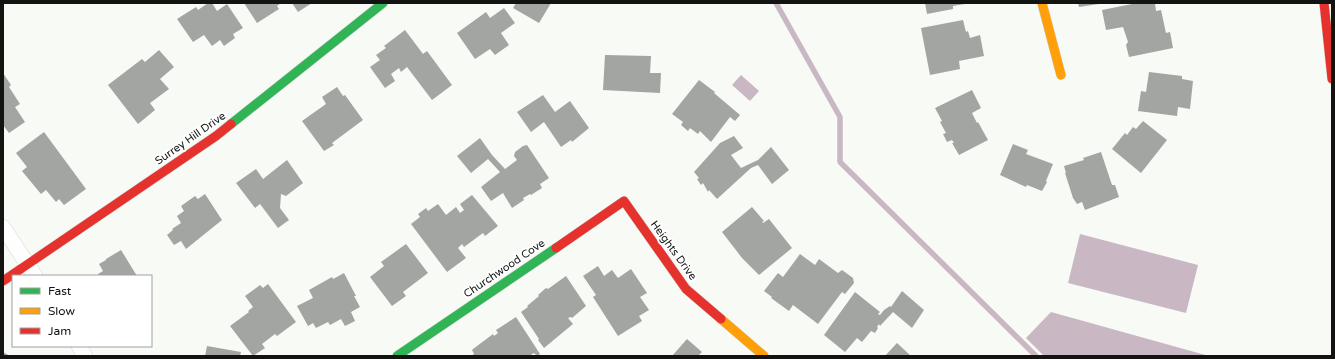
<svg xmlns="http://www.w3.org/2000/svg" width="1335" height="359" font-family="'Varela Round',sans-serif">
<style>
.water{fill:#cab7c4}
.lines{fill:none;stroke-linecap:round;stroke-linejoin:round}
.stream{stroke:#cab7c4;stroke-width:5.5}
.building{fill:#a3a5a2}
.street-casing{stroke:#d5d7d3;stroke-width:16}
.fast-casing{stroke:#d5d7d3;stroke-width:10}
.slow-casing{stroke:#d5d7d3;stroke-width:10}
.jam-casing{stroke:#d5d7d3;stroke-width:10}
.street{stroke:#fefefe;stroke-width:15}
.fast{stroke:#30b455;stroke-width:9}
.slow{stroke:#ff9f0a;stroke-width:9}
.jam{stroke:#e5322d;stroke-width:9}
.labels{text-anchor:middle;stroke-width:4;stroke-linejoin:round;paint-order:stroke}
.street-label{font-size:11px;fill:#131412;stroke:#fff}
</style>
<rect width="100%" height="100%" fill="#f7faf5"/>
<!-- water -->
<g class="water">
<polygon points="741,75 759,91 750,101 732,85"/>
<polygon points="1080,234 1198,265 1186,313 1068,283"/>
<polygon points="1051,312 1209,356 1044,356 1026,338"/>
</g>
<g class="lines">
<!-- stream -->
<polyline class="stream" points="776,3 840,117 840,162 1036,356"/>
</g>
<!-- building -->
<g class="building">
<polygon points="208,3 212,3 217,11 227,4 243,28 233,34 235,38 224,46 220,40 212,46 204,35 193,42 177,19 196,7 198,10"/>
<polygon points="244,3 281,3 277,6 279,9 257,23"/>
<polygon points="292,3 312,3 298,12"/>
<polygon points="516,3 551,3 539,23 513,8"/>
<polygon points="925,3 965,3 965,4 953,6 953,9 927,14"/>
<polygon points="1078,3 1099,3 1099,4 1079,7"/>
<polygon points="1137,3 1155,3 1156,11 1161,10 1166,33 1170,32 1173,48 1129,57 1126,45 1128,42 1123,27 1106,30 1102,10"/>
<polygon points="504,8 515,23 501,33 509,45 495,55 490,49 475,59 457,33 486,12 490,18"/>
<polygon points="963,20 966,32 968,31 970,38 980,35 984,56 959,61 960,69 930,75 921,28"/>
<polygon points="405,30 423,54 427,51 452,85 432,100 407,67 401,72 399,68 391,74 395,81 385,88 370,67 380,60 376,55 386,48 384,46"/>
<polygon points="159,50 174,67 160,79 169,89 150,103 155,110 138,124 108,85 142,59 145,62"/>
<polygon points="605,55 651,56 650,73 661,73 660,93 603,90"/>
<polygon points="1149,72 1182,76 1182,79 1193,81 1190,109 1178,107 1177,116 1138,111 1141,91 1146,92"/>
<polygon points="3,73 11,85 9,87 20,104 15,107 25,122 9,133 3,125"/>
<polygon points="699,80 715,92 714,93 740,115 735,121 730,117 711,142 700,131 698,134 690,128 688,131 681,125 683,122 672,114"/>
<polygon points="337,87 343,96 345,95 363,120 332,143 334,145 324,151 302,121 326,104 322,97"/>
<polygon points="972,90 981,108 972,113 977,123 978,122 988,140 959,155 952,143 954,143 952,140 947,142 943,134 946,133 940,122 942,121 935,108"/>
<polygon points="543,95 555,112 570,101 589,128 572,142 571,140 561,147 544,122 531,132 517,112"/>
<polygon points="1143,121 1167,140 1141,173 1112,149 1125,133 1127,135 1133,127 1136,129"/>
<polygon points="44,132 86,189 64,205 59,199 56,202 46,190 41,194 22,171 27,167 16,153"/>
<polygon points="734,136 743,148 731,155 741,168 758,160 771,147 789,170 772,184 758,165 751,168 717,199 709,190 708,192 703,183 701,185 697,179 699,178 694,172 720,143"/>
<polygon points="480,138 492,155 505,169 517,160 514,156 515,152 523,146 527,145 549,178 540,184 542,188 531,195 530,194 523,198 524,200 512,208 503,193 491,201 481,187 500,172 488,159 471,173 457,156"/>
<polygon points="1013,144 1028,150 1026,154 1053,164 1046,181 1047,182 1042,191 1027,185 1026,187 1000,175"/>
<polygon points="1101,152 1112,185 1115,185 1119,197 1085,210 1082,202 1077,204 1073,198 1065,173 1066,173 1064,166 1084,160 1083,158"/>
<polygon points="287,160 303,183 286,196 281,194 280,208 289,220 278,228 260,204 255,208 236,183 256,169 263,179"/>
<polygon points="205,194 222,220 186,249 181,241 174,245 167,235 173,230 172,229 181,223 177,216 184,211 181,206 195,196 198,199"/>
<polygon points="472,195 498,226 485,236 483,233 464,247 462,244 458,248 466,258 447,272 411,224 420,217 418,214 426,208 428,211 438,204 446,215 456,207 460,213 464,210 460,204"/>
<polygon points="752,207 764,221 762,222 763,223 769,219 792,248 759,275 742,258 722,232"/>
<polygon points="406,244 428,273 403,292 406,296 392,306 370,277 384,266 381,262"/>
<polygon points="121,250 137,276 99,276 98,274 103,271 99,264 106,260 106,259"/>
<polygon points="800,254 815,265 819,259 838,273 842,270 853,278 854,283 845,294 842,292 818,324 793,305 789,311 771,298 772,297 764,291 778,273 783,277"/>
<polygon points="598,266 604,276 612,270 618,278 631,269 647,293 640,297 649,310 639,316 642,321 618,336 593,297 596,295 583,276"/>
<polygon points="344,273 356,296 354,296 360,307 351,312 355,321 345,326 341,319 330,325 328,322 316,328 313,323 308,326 297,306 313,298 309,290 332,277 333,279"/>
<polygon points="566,276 586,306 572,318 571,317 568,318 573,324 544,348 538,340 539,339 521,312 528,307 527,306 539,296 538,295 546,288 548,289"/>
<polygon points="268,284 296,322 277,336 275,334 262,344 265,348 253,356 230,326 249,312 248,311 253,307 245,296 260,285 263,288"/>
<polygon points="902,291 924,310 912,328 893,312 880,326 879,324 877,327 878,328 875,333 871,331 862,342 857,338 845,352 824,335 855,292 880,312 878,314 880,315 884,310 890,306 891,307"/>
<polygon points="516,317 540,354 537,356 534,353 529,356 471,356 474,354 472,350 473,349 493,334 494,336 498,333 496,330"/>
<polygon points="687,339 702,352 698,356 672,356"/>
<polygon points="897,343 911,356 885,356"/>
<polygon points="207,346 241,352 240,356 205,356"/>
<polygon points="3,352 10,356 3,356"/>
</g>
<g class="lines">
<defs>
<g id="street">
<polyline points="3,227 35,276"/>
<polyline points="79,346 85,356"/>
</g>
<g id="fast">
<polyline points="231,124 383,3"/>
<polyline points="397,356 556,248"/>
</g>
<g id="slow">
<polyline points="1042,3 1061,75"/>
<polyline points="721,319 764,356"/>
</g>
<g id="jam">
<polyline points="1324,3 1332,79"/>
<polyline points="556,248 624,201 686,289 721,319"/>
<polyline points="3,281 216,136 231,124"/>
</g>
</defs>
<!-- street casing -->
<use href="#street" class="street-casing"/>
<!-- fast casing -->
<use href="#fast" class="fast-casing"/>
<!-- slow casing -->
<use href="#slow" class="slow-casing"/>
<!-- jam casing -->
<use href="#jam" class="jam-casing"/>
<!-- street -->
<use href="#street" class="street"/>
<!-- fast -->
<use href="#fast" class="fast"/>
<!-- slow -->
<use href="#slow" class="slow"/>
<!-- jam -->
<use href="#jam" class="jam"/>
</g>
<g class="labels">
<!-- street labels -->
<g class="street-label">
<text transform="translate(190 138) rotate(-35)" y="4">Surrey Hill Drive</text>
<text transform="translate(674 250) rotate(54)" y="4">Heights Drive</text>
<text transform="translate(504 268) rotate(-34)" y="4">Churchwood Cove</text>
</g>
</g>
<!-- border -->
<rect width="1335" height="359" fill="none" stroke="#131412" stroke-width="8"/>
<!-- legend -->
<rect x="12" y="275" width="140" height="72" fill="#ffffff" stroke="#a1a1a0"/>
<rect x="20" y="288" width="20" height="6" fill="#30b455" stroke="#a1a1a0"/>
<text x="48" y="295" font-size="12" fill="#131412">Fast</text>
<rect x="20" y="308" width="20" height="6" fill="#ff9f0a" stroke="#a1a1a0"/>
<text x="48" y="315" font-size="12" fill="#131412">Slow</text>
<rect x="20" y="328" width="20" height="6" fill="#e5322d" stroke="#a1a1a0"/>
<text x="48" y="335" font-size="12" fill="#131412">Jam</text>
</svg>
